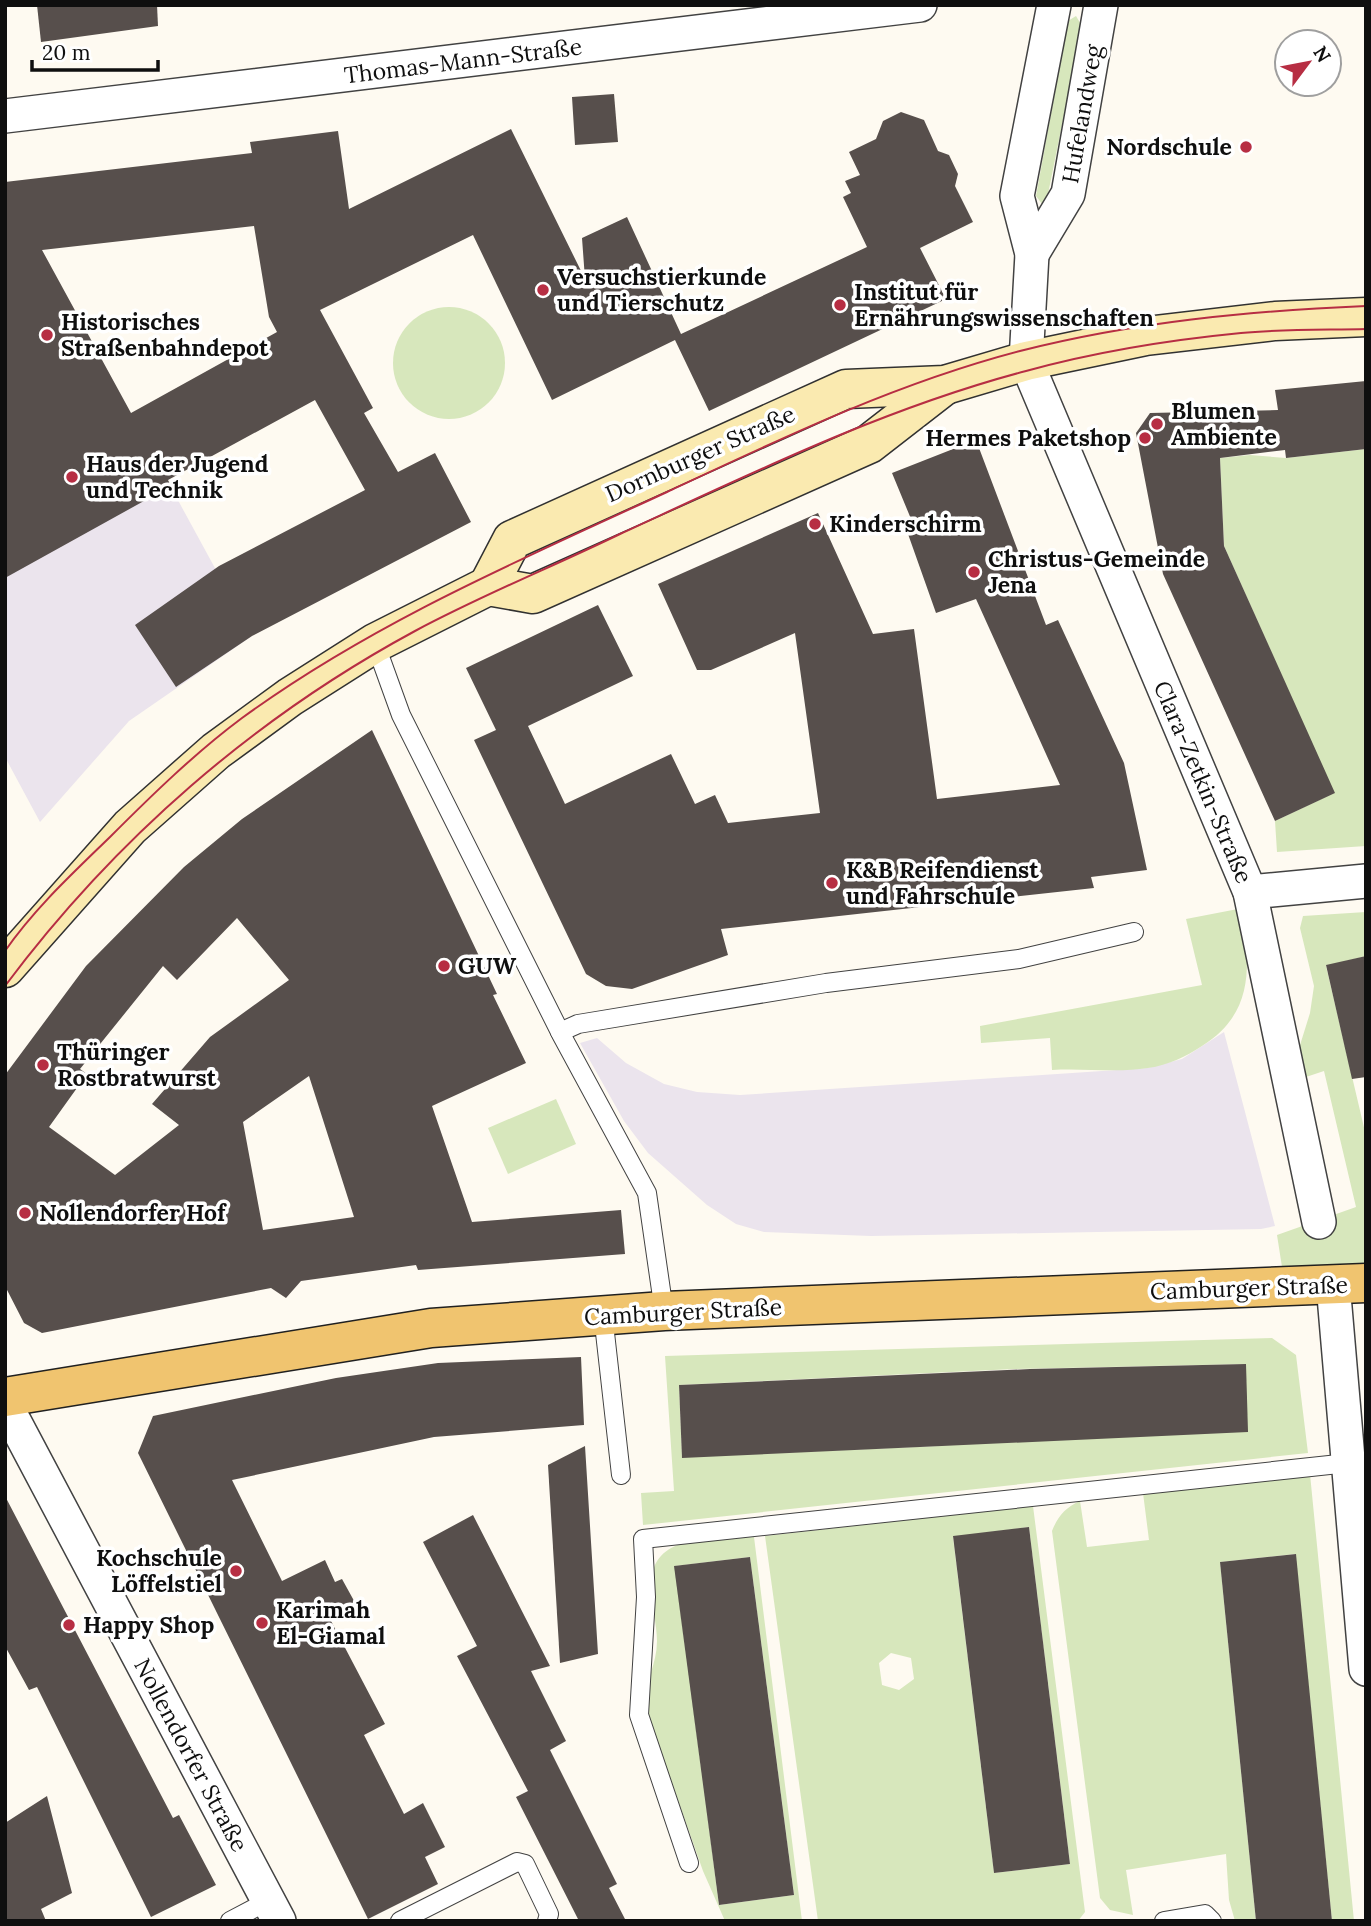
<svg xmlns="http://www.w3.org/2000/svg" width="1371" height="1926" font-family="Lora,serif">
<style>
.industrial{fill:#ebe4ed}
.green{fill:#d7e7bc;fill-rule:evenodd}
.building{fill:#574f4c;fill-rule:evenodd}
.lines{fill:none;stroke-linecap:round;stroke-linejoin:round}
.lane-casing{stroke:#424242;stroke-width:20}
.street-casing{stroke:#424242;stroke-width:36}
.secondary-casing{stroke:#313131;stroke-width:41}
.primary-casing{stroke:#202020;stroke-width:41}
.lane{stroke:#fff;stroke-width:18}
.street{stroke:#fff;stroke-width:33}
.secondary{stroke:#faeab0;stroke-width:38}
.primary{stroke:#f0c46f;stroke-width:38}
.tram{stroke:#b72e43;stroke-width:2}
.poi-dot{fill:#b72e43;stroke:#fff;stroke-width:2.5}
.labels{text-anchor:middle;stroke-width:7;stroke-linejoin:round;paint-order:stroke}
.street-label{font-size:23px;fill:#0f0f0f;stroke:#fff}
.poi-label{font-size:23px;font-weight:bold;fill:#0f0f0f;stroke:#fff;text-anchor:start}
</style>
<rect width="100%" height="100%" fill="#fefaf1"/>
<!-- industrial -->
<g class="industrial">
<polygon points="5,183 252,636 129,721 40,822 5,757"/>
<polygon points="1224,1032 1275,1226 1261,1229 871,1236 764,1232 736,1224 707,1205 648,1153 624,1121 580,1043 597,1038 626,1063 664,1084 697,1092 740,1095 1147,1068 1182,1059"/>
</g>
<!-- green -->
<g class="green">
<polygon points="1076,16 1082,26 1047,199 1042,204 1036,196 1068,21"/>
<circle cx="449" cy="363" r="56"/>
<polygon points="1366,449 1366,846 1277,852 1275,821 1334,793 1224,546 1220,458 1250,455 1286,458"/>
<path d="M 1243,908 C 1249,965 1256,1012 1202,1046 C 1185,1057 1169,1065 1148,1068 C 1118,1073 1083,1068 1052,1070 L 1050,1038 L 981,1043 L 980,1026 L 1202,985 L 1186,919 Z"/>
<polygon points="1366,912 1366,956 1326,966 1366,1136 1366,1264 1282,1267 1277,1235 1356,1207 1324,1071 1300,1079 1296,1058 1310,1013 1314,986 1300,928 1303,916"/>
<polygon points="556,1099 576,1144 508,1174 488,1128"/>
<path d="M 1272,1338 L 1296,1355 L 1308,1453 L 643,1525 L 641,1493 L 674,1491 L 665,1356 ZM 1246,1364 L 939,1446 L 682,1457 L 679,1385 L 1014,1369 Z"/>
<path d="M 1310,1474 L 1354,1921 L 1332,1921 L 1295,1554 L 1220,1562 L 1256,1921 L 1235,1921 L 1229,1900 L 1226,1854 L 1126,1870 L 1133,1915 L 1110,1910 L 1100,1898 L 1052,1531 C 1058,1516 1065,1508 1080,1501 L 1087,1547 L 1149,1540 L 1143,1493 Z"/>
<path d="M 1033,1506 L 1085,1912 L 1078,1921 L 818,1921 L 765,1536 ZM 1029,1527 L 1070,1864 L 994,1873 L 953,1537 ZM 891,1653 L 911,1658 L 914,1679 L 899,1690 L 882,1685 L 879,1663 Z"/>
<path d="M 754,1537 L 802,1921 L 725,1921 L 703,1871 L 644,1704 C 645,1682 657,1664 657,1641 C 657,1620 647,1591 653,1571 C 663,1532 724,1539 754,1537 ZM 750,1557 L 794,1895 L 719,1905 L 675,1566 Z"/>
</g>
<!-- building -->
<g class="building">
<polygon points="37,5 157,5 158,26 41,42"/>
<polygon points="614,94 618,142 575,145 572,97"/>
<path d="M 901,112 L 924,120 L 938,151 L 949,155 L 958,174 L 955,186 L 973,222 L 920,248 L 946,299 L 709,411 L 675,340 L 552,400 L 473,235 L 320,310 L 373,408 L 364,413 L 398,472 L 435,453 L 471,522 L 252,636 L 176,687 L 135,625 L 219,566 L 365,490 L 315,400 L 168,480 L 171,486 L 5,578 L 5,182 L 252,153 L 250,142 L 338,131 L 349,209 L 511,129 L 585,279 L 582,238 L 627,217 L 681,334 L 867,247 L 843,197 L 851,193 L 845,181 L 860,175 L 849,152 L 876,139 L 883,121 ZM 254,226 L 269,317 L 277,332 L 131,413 L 42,250 Z"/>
<polygon points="1366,381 1366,449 1286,458 1285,450 1220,458 1224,546 1335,793 1275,821 1163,574 1136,433 1150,413 1278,410 1275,390"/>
<polygon points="976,440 1046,625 1058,620 1124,763 1147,870 1091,877 1094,888 721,929 728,955 632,989 606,986 586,974 474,740 496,730 466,668 598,605 633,676 528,726 565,804 671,754 695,804 715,795 728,823 820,813 795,633 711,670 697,670 658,584 818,513 873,634 914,629 937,799 1060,785 976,599 936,613 908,534 916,531 892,473"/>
<path d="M 372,730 L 497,994 L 493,995 L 526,1063 L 432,1106 L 472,1222 L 621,1210 L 625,1254 L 418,1270 L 416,1265 L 301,1281 L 286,1298 L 271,1288 L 42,1333 L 24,1323 L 5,1286 L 5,1075 L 86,966 L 184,867 L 242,819 ZM 237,918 L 289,980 L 210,1037 L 152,1104 L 179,1125 L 115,1175 L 49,1127 L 87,1074 L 80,1069 L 163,966 L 177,980 ZM 309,1076 L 354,1217 L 263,1230 L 243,1122 Z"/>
<polygon points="1366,956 1366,1077 1352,1079 1326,965"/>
<polygon points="581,1357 584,1425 434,1437 232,1480 282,1581 325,1560 335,1582 342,1579 358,1608 331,1621 385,1724 364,1735 404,1814 423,1803 445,1847 425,1857 438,1884 368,1919 138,1453 153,1416 336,1378 438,1363"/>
<polygon points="1246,1364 1248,1432 682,1458 679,1385 1030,1369"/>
<polygon points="585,1446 598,1654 560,1663 548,1465"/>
<polygon points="5,1496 173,1818 179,1815 216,1885 151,1917 37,1687 29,1690 5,1646"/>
<polygon points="473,1515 550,1666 531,1671 566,1741 550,1750 617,1884 609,1888 626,1921 579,1921 516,1797 528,1791 457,1656 477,1646 423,1542"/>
<polygon points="1029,1527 1070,1864 994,1873 953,1536"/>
<polygon points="1296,1554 1332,1921 1256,1921 1220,1562"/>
<polygon points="750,1557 794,1895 719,1905 674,1566"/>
<polygon points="47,1796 72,1893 41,1909 46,1921 5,1921 5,1823"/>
</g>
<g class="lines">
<defs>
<g id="lane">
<polyline points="375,643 401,715 562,1036 647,1193 664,1311"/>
<polyline points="560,1032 578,1024 826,983 1019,959 1134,932"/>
<polyline points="603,1315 621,1475"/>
<polyline points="689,1863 639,1715 646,1597 643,1539 1348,1463"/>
<polyline points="230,1921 268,1901"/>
<polyline points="400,1921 517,1862 525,1864 549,1914 547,1921"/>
<polyline points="1164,1921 1205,1914 1212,1921"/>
</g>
<g id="street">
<polyline points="1054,5 1017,196 1032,254 1026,361 1250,892 1319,1222"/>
<polyline points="5,116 920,5"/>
<polyline points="1032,254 1068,194 1101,5"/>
<polyline points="1250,892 1366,881"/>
<polyline points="1333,1284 1366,1669"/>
<polyline points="5,1404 279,1921"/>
</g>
<g id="secondary">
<polyline points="488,586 512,540 846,389 945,385 1026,361 1146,336 1275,321 1366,317"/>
<polyline points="5,968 130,827 216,751 290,697 375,643 488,586 533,594 869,444 945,385"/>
</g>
<polyline id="primary" points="5,1397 431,1328 664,1311 1366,1283"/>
</defs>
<!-- lane casing -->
<use href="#lane" class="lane-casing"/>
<!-- street casing -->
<use href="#street" class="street-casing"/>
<!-- secondary casing -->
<use href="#secondary" class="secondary-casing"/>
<!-- primary casing -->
<use href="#primary" class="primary-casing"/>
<!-- lane -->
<use href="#lane" class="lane"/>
<!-- street -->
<use href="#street" class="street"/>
<!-- secondary -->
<use href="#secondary" class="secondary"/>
<!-- primary -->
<use href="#primary" class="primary"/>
<!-- tram -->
<g class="tram">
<path d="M 5,951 C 35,908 72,874 110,837 C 152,795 195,753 242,718 C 372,623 522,559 667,492 C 782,438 897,383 1020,351 C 1134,322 1248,311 1366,306"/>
<path d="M 5,986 C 115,839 254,718 415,631 C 482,595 552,567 620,534 C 752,473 885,408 1026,371 C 1095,352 1169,340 1241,333 C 1282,329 1324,330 1366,329"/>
</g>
</g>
<!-- markers -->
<g class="poi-dot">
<circle cx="1246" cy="147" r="7"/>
<circle cx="543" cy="290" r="7"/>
<circle cx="840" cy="305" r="7"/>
<circle cx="47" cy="335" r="7"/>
<circle cx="1157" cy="424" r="7"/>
<circle cx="1145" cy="438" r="7"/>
<circle cx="72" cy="477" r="7"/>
<circle cx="815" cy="524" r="7"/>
<circle cx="974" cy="572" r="7"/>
<circle cx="832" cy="883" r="7"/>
<circle cx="444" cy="966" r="7"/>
<circle cx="43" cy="1065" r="7"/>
<circle cx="25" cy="1213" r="7"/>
<circle cx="236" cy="1571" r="7"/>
<circle cx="262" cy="1623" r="7"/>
<circle cx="69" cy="1625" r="7"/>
</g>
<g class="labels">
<!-- street labels -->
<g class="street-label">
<text transform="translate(463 61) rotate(-7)" y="8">Thomas-Mann-Straße</text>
<text transform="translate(1082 114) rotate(-80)" y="8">Hufelandweg</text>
<text transform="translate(700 454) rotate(-24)" y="8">Dornburger Straße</text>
<text transform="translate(1203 782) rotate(67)" y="8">Clara-Zetkin-Straße</text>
<text transform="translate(1249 1288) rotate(-2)" y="8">Camburger Straße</text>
<text transform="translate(683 1312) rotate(-3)" y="8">Camburger Straße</text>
<text transform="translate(191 1755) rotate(62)" y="8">Nollendorfer Straße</text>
</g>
<!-- poi labels -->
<g class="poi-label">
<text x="1232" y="155" text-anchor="end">Nordschule</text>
<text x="557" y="285">Versuchstierkunde<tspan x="557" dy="26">und Tierschutz</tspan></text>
<text x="854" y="300">Institut für<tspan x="854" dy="26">Ernährungswissenschaften</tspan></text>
<text x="61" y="330">Historisches<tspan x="61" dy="26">Straßenbahndepot</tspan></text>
<text x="1171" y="419">Blumen<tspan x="1171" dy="26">Ambiente</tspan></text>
<text x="1131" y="446" text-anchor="end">Hermes Paketshop</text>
<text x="86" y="472">Haus der Jugend<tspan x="86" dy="26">und Technik</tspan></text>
<text x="829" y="532">Kinderschirm</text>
<text x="988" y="567">Christus-Gemeinde<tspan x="988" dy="26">Jena</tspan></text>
<text x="846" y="878">K&amp;B Reifendienst<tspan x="846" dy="26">und Fahrschule</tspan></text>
<text x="458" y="974">GUW</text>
<text x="57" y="1060">Thüringer<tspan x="57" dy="26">Rostbratwurst</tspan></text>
<text x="39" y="1221">Nollendorfer Hof</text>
<text x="222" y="1566" text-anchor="end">Kochschule<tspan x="222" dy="26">Löffelstiel</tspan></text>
<text x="276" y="1618">Karimah<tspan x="276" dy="26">El-Giamal</tspan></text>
<text x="83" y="1633">Happy Shop</text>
</g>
</g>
<!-- border -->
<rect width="1371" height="1926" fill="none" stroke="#0f0f0f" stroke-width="14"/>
<!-- north arrow -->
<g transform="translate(1308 63) rotate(58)"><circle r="33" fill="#ffffff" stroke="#9f9f9f" stroke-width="2"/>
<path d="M0-5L12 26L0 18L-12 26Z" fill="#b72e43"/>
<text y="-10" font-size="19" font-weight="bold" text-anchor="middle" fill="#0f0f0f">N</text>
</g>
<!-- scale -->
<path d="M32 60v10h126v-10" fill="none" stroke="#0f0f0f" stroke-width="3.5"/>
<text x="42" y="60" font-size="21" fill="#0f0f0f" stroke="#ffffff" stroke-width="5" paint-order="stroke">20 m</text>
</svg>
